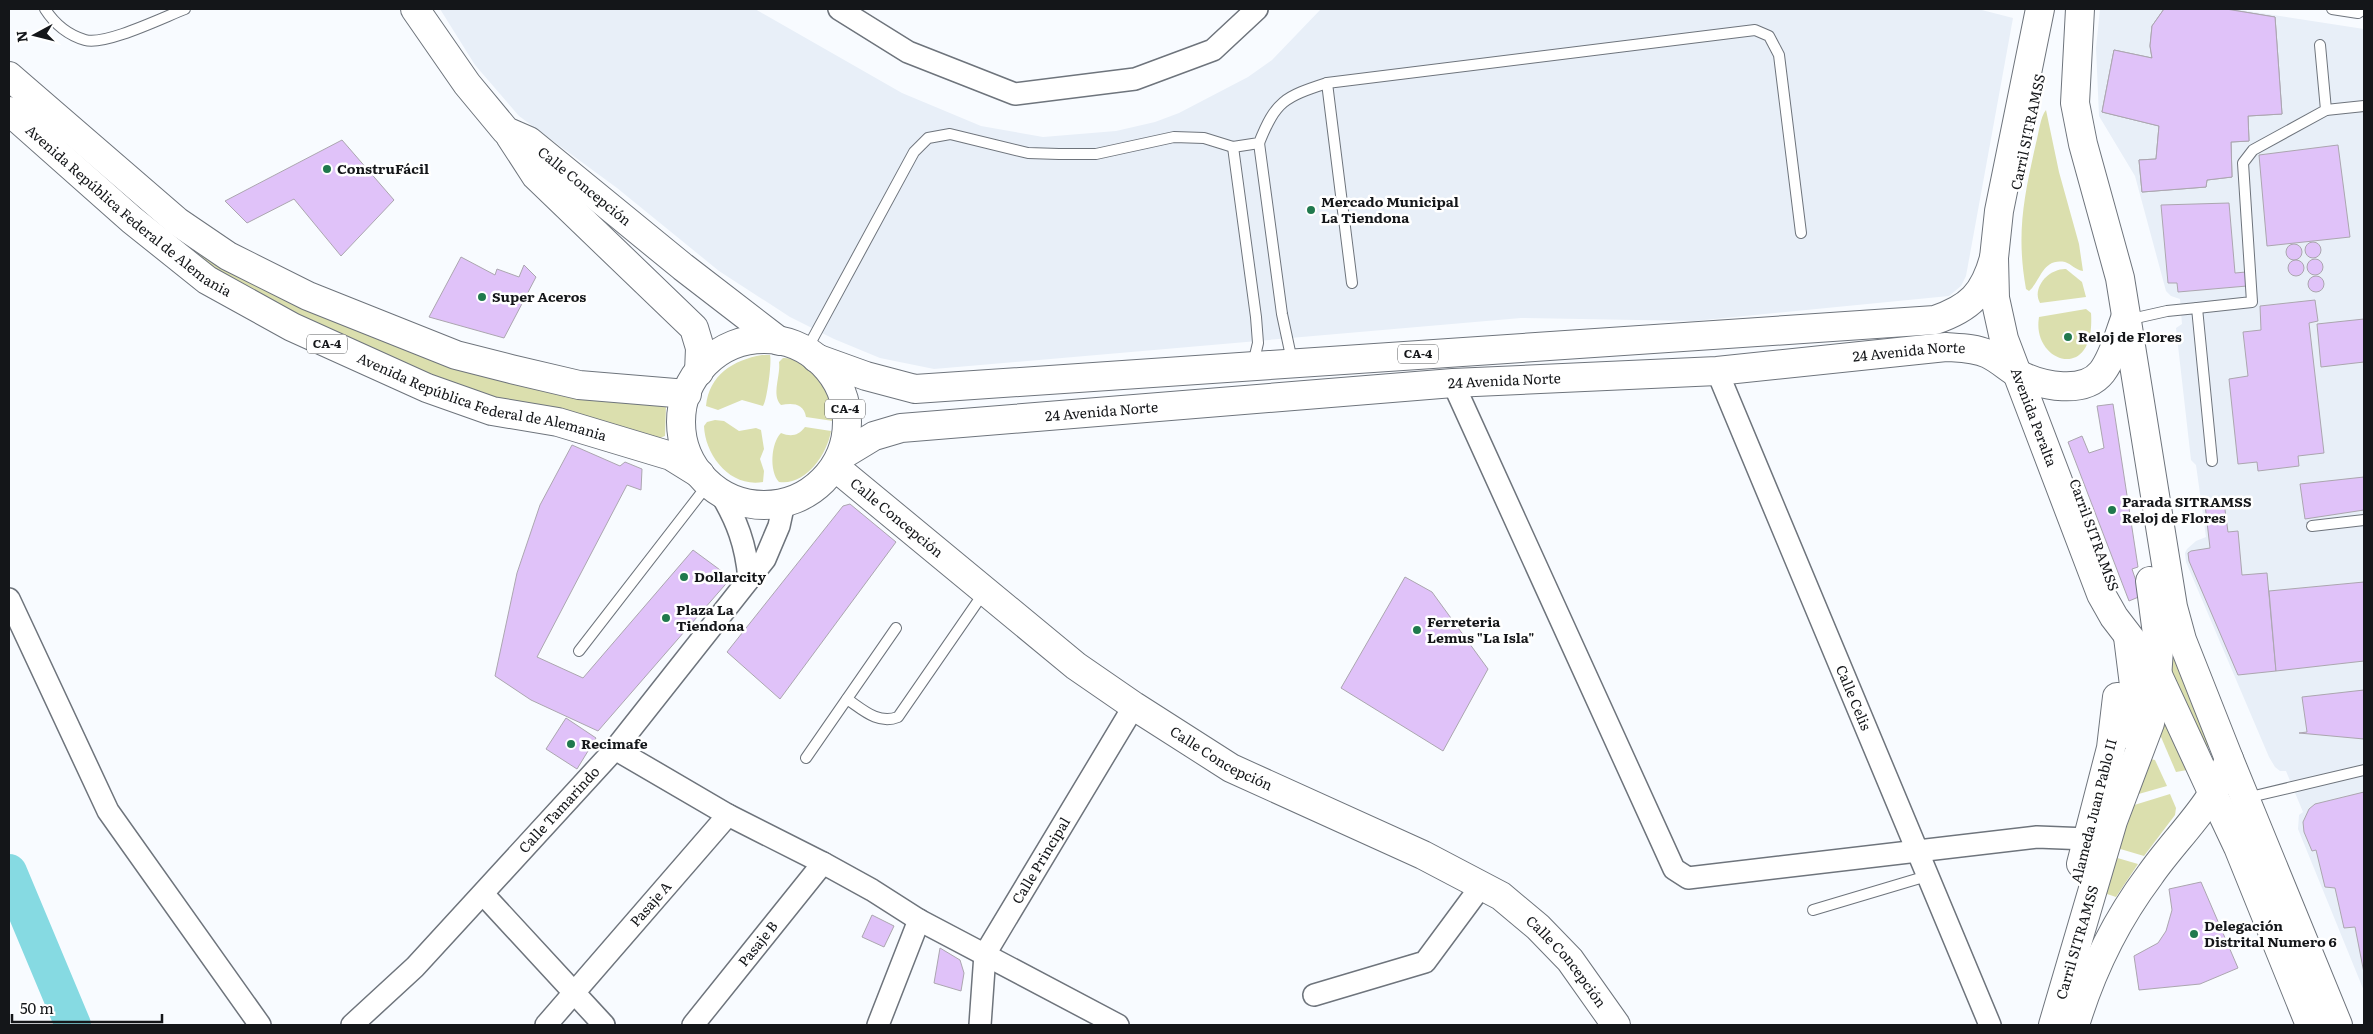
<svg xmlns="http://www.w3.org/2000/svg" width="2373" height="1034" font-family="Literata,serif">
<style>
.built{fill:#e8eff8}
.green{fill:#dbdfae}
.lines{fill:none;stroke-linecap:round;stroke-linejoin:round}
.river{stroke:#86dae2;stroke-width:36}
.building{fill:#e0c2f9;stroke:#aba6af;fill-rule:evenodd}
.lane-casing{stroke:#6e747c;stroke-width:12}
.street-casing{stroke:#6e747c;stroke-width:24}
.secondary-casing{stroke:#6e747c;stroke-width:30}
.primary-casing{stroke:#6e747c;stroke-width:30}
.lane{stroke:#fff;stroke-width:10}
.street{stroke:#fff;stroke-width:21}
.secondary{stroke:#fff;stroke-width:28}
.primary{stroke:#fff;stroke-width:28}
.poi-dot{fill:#20794d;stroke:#fff;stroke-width:2}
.labels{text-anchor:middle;stroke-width:5;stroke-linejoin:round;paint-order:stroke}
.shield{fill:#fff;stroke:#5a5c5e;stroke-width:1}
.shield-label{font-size:12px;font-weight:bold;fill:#141619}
.street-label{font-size:14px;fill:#141619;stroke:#fff}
.poi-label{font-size:14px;font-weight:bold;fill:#141619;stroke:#fff;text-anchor:start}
</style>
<rect width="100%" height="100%" fill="#f8fbff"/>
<!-- built -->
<g class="built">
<polygon points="440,9 755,9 902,93 981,126 1043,137 1116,131 1155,122 1179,113 1248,77 1272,60 1321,9 1978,9 2013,18 1966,276 1961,286 1949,296 1694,321 1521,318 934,369 880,358 834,339 790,317 719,271 617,188 519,116 475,65"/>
<polygon points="2100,9 2235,9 2364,29 2364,991 2298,829 2299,815 2303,812 2286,771 2280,771 2275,767 2269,757 2186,562 2185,553 2187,549 2196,541 2206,537 2196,465 2191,460 2176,328 2182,324 2180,299 2171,296 2166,291 2135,176 2099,116 2096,48"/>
</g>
<!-- green -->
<g class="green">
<polygon points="9,89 337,321 666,406 665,436 657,439 510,405 370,357 192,256 9,100"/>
<path d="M 2046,110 L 2059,172 L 2079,244 L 2083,271 C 2076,270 2071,264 2065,262 C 2042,258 2041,281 2029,291 L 2026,289 C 2016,233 2024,197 2036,143 C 2039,133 2040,117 2046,110 Z"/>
<path d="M 2066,269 L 2082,282 L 2086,297 L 2040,303 C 2031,287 2050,268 2066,269 Z"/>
<path d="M 2086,309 L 2091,313 C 2096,384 2031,363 2039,317 Z"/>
<path d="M 762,355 L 770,355 C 772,361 767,401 763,406 L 742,400 L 718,410 L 706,406 C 709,375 733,360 762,355 Z"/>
<path d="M 783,358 C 814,357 833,394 833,421 L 806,417 C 804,403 792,403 781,405 C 771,395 781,375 779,362 Z"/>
<path d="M 715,420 L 724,421 L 739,431 L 756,428 L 761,430 L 764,449 L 760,459 L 764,471 L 763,482 C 730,488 705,455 704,426 L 707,422 Z"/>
<path d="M 805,427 L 831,431 C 827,455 805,486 779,482 C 769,471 771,443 781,433 C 791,437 798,436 805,427 Z"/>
<polygon points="2170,641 2210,746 2205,747 2170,674"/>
<polygon points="2163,715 2187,770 2176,772 2158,730"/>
<polygon points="2150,759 2155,760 2167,786 2135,795"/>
<polygon points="2170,794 2176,808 2175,815 2144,856 2117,848 2131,806"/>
<polygon points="2114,857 2138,864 2116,897 2104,893"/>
</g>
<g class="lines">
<!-- river -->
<polyline class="river" points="9,872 73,1025"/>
</g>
<!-- building -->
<g class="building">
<path d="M 2164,9 L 2226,9 L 2275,17 L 2282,114 L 2248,116 L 2249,141 L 2231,142 L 2232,177 L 2207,180 L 2206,187 L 2142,192 L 2139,160 L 2156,159 L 2159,126 L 2102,112 L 2114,50 L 2152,58 L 2150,46 L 2152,26 ZM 2241,40 L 2243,60 L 2220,62 L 2218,42 Z"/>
<polygon points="2164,9 2226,9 2275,17 2282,114 2248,116 2249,141 2231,142 2232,177 2207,180 2206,187 2142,192 2139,160 2156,159 2159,126 2102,112 2114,50 2152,58 2150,46 2152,26"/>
<polygon points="342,140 394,200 341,256 294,199 247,223 225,201"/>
<polygon points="2338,145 2350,237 2267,246 2259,155"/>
<polygon points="2229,203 2235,273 2246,272 2247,286 2178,292 2177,283 2168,283 2161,205"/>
<circle cx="2313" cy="250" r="8"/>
<circle cx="2294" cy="252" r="8"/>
<polygon points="461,257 495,275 497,269 519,277 524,265 536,277 504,338 429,317"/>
<circle cx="2315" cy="267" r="8"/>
<circle cx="2296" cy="268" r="8"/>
<circle cx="2316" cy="284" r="8"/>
<polygon points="2315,300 2318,321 2309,323 2324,453 2298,456 2299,466 2258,471 2257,462 2238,464 2229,379 2248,376 2243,332 2261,330 2260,306"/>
<polygon points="2364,319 2364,362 2321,367 2317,324"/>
<polygon points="2113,404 2138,567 2132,569 2141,596 2129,601 2068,442 2082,436 2089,453 2104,448 2097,406"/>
<polygon points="572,445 620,466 625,462 642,469 641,490 627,485 537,657 583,678 693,550 731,578 598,731 531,700 495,676 517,573 540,505"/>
<polygon points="2364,477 2364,510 2305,519 2300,484"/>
<polygon points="2224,502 2228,532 2238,531 2242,575 2267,573 2276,671 2238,675 2189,561 2188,553 2191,551 2210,548 2205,504"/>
<polygon points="850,504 896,542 780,699 727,652 843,506"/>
<polygon points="1405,577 1432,592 1488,669 1443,751 1341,688"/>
<polygon points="2364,582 2364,661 2276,671 2269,591"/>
<polygon points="2364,690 2364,739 2299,733 2307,732 2302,697"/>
<polygon points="566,718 596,738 577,769 546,749"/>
<polygon points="2364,792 2364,973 2355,927 2344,928 2335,888 2325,887 2316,850 2312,851 2304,832 2303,822 2309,809 2315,804"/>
<polygon points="2201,882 2238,968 2200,984 2139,990 2134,956 2158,943 2166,931 2172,910 2169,889"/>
<polygon points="872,915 894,926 884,947 862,937"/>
<polygon points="940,948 960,960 964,973 961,991 934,983"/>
</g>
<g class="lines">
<defs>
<g id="lane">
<path d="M 45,9 C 54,23 68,35 85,40 C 105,46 164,17 185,9"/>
<polyline points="2332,9 2358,13 2364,9"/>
<polyline points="1327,83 1352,283"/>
<polyline points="2326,110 2364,106"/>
<polyline points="1259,143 1282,314 1292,361"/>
<polyline points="1233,147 1256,317 1258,343 1253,364"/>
<polyline points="2197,308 2252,302 2243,163 2253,150 2326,110 2320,45"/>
<polyline points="2127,320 2167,311 2197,308 2212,461"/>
<path d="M 806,351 L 914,152 L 928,138 L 950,134 L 1028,153 L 1059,154 L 1096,154 L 1174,137 L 1204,138 L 1233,147 L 1259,143 C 1276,101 1284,97 1327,83 L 1755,30 L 1769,36 L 1779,55 L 1801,233"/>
<polyline points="2312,526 2364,520"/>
<polyline points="579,651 709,483"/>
<path d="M 847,699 C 862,709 878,725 898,717 L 985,591"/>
<polyline points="806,758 896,628"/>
<polyline points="2246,798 2364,770"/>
<polyline points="1813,910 1927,876"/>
</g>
<g id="street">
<polyline points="839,9 908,52 1015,94 1135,79 1213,50 1257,9"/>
<path id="s1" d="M 1717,371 L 1990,1025"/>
<polyline points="1453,383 1674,869 1688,878 2037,837 2088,839"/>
<path d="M 719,491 C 737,520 746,545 749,579"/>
<polyline points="9,599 108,811 260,1025"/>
<polyline points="615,749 728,815 823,863 872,890 919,920 1118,1025"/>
<polyline points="483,894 604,1025"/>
<polyline points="1314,995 1425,962 1482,885"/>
<path id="s2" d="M 352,1025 L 415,967 L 615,749 L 765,559 L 779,526 L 784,503"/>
<path id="s3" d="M 546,1025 L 728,815"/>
<path id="s4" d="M 693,1025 L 823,863"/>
<polyline points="878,1025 919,920"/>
<path id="s5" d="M 980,1025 L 985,954 L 1134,706"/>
</g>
<g id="secondary">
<path id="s6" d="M 415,9 L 467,84 L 506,131 L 529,141 L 683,267 L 779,341"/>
<polyline points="510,136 536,176 694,328 700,348 699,372"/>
<path id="s7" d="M 835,467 L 1076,666 L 1134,706 L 1231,768 L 1423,855 L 1501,896 L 1538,927 L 1570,960 L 1616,1025"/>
<polyline points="2229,759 2338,1025"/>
<polyline points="2213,794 2238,847 2310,1025"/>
</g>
<g id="primary">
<path id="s8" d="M 2040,9 L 1999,211 L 1994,258 L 1995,298 L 2004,339 L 2101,594 L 2114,617 L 2157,673 L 2213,794"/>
<polyline points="9,76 178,222 228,256 308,296 456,355 511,369 579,385 687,394"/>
<path id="s9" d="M 9,111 L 132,220 L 207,280 L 292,327 L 427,388 L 492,411 L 558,422 L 671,456 L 700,474"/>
<circle cx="764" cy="422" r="83"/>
<path d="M 816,358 L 866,376 L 915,389 L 1935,320 C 1970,308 1984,294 1994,258"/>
<path id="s10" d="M 841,456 L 874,436 L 901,428 L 1453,383 L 1717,371 L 1946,347 C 1960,348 1975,348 1988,354 C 1999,359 2009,369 2020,375 C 2042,386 2084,395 2102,372 C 2114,356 2119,334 2126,316"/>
<polyline points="2128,637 2135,693 2133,736"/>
<polyline points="2081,864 2111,748 2117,697"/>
<path id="s11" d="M 2053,1025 L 2113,821 L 2150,723 L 2156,693 L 2159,649 L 2150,581"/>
<path d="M 2075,1025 C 2091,972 2117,919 2150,875 C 2177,836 2214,805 2229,759 L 2182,640 L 2173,607 L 2120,278 L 2083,144 L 2075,103 L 2080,9"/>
</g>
</defs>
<!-- lane casing -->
<use href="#lane" class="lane-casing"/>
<!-- street casing -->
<use href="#street" class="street-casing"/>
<!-- secondary casing -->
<use href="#secondary" class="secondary-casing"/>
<!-- primary casing -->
<use href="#primary" class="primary-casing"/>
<!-- lane -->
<use href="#lane" class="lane"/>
<!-- street -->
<use href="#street" class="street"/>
<!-- secondary -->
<use href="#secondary" class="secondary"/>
<!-- primary -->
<use href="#primary" class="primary"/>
</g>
<!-- markers -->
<g class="poi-dot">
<circle cx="327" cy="169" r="5"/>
<circle cx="1311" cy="210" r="5"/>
<circle cx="482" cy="297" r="5"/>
<circle cx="2068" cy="337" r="5"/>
<circle cx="2112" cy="510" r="5"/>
<circle cx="684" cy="577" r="5"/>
<circle cx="666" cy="618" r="5"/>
<circle cx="1417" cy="630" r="5"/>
<circle cx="571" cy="744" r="5"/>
<circle cx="2194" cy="934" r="5"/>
</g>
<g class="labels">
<!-- shield labels -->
<g class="shield">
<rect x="307" y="334.5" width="40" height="19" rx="4"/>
<rect x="1398" y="344.5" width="40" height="19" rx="4"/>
<rect x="825" y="399.5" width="40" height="19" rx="4"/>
</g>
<g class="shield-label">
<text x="327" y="348">CA-4</text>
<text x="1418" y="358">CA-4</text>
<text x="845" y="413">CA-4</text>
</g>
<!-- street labels -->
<g class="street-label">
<text transform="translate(2028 132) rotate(-78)" y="5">Carril SITRAMSS</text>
<text dy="5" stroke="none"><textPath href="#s6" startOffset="249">Calle Concepción</textPath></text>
<text dy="5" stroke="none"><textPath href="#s9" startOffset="156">Avenida República Federal de Alemania</textPath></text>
<text dy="5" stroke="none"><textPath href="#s10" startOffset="1078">24 Avenida Norte</textPath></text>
<text dy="5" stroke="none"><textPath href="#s10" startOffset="672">24 Avenida Norte</textPath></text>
<text dy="5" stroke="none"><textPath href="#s9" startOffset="561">Avenida República Federal de Alemania</textPath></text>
<text dy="5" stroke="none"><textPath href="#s10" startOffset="268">24 Avenida Norte</textPath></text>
<text dy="5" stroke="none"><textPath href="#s8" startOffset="419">Avenida Peralta</textPath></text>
<text dy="5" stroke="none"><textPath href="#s7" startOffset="80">Calle Concepción</textPath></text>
<text transform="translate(2094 535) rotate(70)" y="5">Carril SITRAMSS</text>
<text dy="5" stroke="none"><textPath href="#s1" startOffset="354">Calle Celis</textPath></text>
<text dy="5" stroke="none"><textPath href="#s7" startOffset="485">Calle Concepción</textPath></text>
<text dy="5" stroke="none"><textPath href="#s2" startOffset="299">Calle Tamarindo</textPath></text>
<text transform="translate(2094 811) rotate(-76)" y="5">Alameda Juan Pablo II</text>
<text dy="5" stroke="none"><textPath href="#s5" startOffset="180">Calle Principal</textPath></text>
<text dy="5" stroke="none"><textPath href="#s3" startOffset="160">Pasaje A</textPath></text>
<text dy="5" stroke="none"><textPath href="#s11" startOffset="86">Carril SITRAMSS</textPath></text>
<text dy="5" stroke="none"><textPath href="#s4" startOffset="104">Pasaje B</textPath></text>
<text dy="5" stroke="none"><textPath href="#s7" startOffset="890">Calle Concepción</textPath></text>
</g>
<!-- poi labels -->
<g class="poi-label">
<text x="337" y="174">ConstruFácil</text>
<text x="1321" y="207">Mercado Municipal<tspan x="1321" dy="16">La Tiendona</tspan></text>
<text x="492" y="302">Super Aceros</text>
<text x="2078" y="342">Reloj de Flores</text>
<text x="2122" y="507">Parada SITRAMSS<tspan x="2122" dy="16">Reloj de Flores</tspan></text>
<text x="694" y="582">Dollarcity</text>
<text x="676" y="615">Plaza La<tspan x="676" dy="16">Tiendona</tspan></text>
<text x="1427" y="627">Ferreteria<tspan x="1427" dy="16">Lemus "La Isla"</tspan></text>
<text x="581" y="749">Recimafe</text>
<text x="2204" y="931">Delegación<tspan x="2204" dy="16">Distrital Numero 6</tspan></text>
</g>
</g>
<!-- border -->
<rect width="2373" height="1034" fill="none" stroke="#141619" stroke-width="20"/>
<!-- north arrow -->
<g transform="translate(35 35) rotate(263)" stroke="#ffffff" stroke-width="4" paint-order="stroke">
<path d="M0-4L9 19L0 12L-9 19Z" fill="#141619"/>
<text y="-8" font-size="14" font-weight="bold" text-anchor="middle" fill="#141619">N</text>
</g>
<!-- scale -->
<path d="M12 1014v8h150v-8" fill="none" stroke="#141619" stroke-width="2.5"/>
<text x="20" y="1014" font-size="15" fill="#141619" stroke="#ffffff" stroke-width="4" paint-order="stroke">50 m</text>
</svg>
